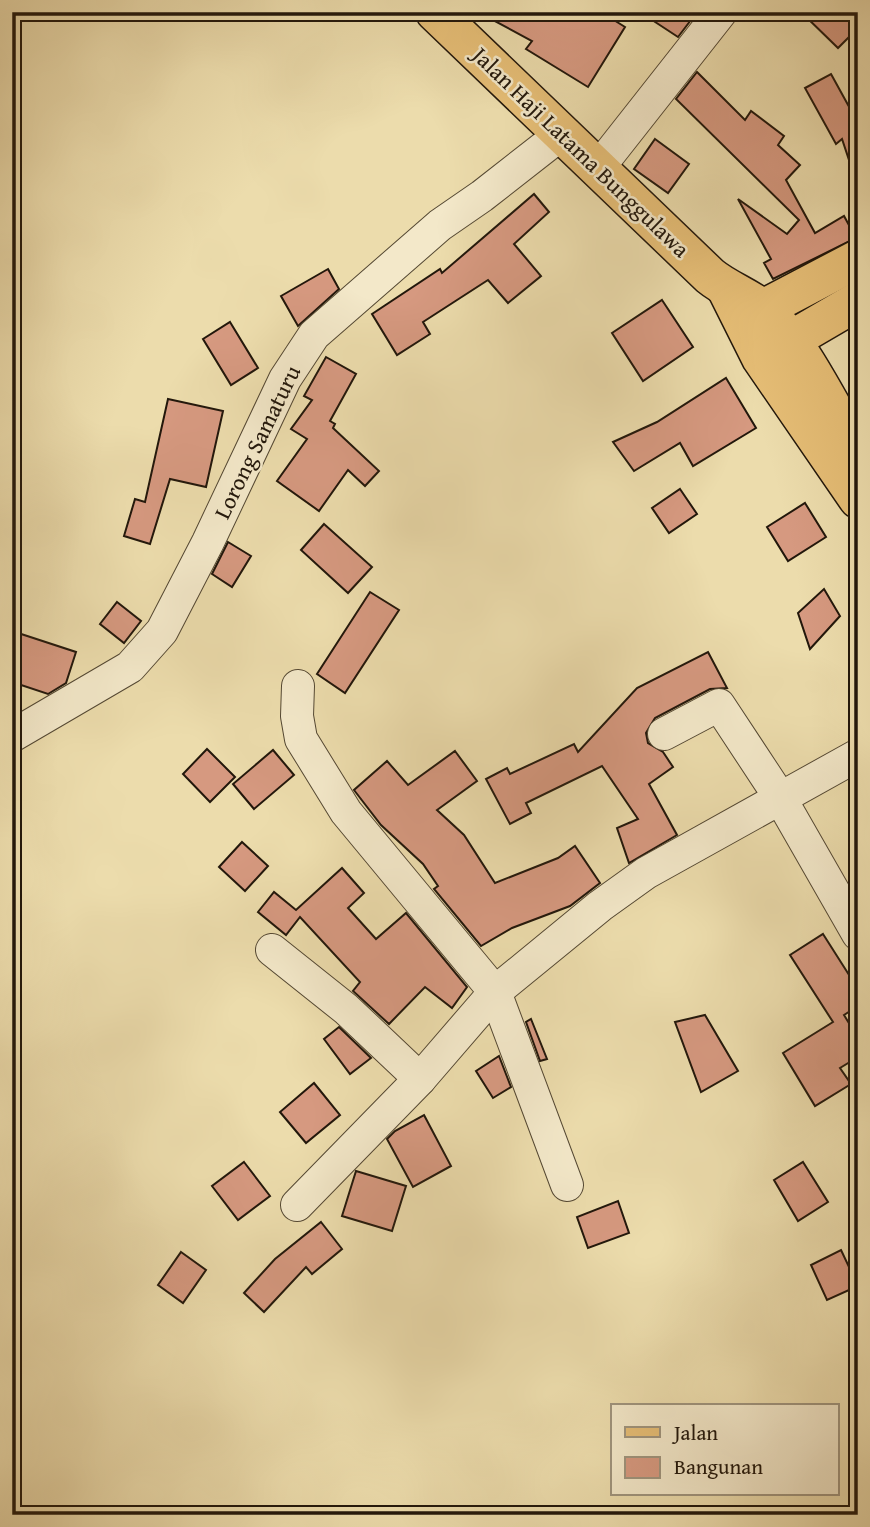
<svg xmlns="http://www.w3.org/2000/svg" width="870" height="1527" font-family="'Gentium Book Plus',serif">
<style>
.building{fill:#d69980;stroke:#22170b;stroke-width:2}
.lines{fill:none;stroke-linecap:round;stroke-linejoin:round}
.minor-casing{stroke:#544833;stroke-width:34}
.major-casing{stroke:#22170b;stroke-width:41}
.minor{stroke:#f3e8c9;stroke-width:32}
.major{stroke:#e6be76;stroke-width:38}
.labels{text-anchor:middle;stroke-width:5;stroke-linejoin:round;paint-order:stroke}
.street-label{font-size:23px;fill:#22170b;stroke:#f3e8c9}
</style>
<rect width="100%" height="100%" fill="#ecdcac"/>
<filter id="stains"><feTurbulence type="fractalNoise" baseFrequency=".00286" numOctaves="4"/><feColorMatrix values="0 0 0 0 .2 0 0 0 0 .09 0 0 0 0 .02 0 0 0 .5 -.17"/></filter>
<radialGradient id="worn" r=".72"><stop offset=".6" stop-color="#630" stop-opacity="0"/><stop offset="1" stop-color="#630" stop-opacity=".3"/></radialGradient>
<!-- building -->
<g class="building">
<polygon points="478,12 601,12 625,27 588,87 526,49 532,41"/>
<polygon points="640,12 697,12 678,37"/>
<polygon points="801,12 858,12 858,28 838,48"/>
<polygon points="697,72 745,120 751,111 784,136 778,145 800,165 786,180 815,233 844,216 856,238 773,279 764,263 771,259 738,199 787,234 799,220 676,99"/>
<polygon points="831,74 858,123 858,175 854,175 842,139 836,144 805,88"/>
<polygon points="655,139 689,164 668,193 634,169"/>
<polygon points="534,194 549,212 514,244 541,276 508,303 488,280 423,322 430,334 397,355 372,314 440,269 442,273"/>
<polygon points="328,269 339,289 298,326 281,296"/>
<polygon points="662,300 693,347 643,381 612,333"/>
<polygon points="230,322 258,368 231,385 203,339"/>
<polygon points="326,357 356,374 330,421 335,424 333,428 379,471 365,486 348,470 319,511 277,481 307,439 291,429 312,400 304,396"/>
<polygon points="726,378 756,428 693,466 680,443 634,471 613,442 657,422"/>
<polygon points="168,399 223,411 206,487 170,479 150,544 124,536 135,499 145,502"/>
<polygon points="680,489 697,514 669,533 652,508"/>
<polygon points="805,503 826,537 788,561 767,527"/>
<polygon points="324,524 372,567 348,593 301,550"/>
<polygon points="228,542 251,556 232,587 212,574"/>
<polygon points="824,589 840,616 810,649 798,613"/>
<polygon points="370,592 399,610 345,693 317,674"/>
<polygon points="117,602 141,621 124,643 100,624"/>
<polygon points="12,631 76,652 66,683 48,694 12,682"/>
<polygon points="708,652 727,688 710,689 655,718 646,733 648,743 663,752 673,767 649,784 677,835 629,863 617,828 638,819 602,766 526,803 531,813 510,824 486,779 507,768 510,774 574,744 578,752 637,688"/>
<polygon points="207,749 235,777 210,802 183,774"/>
<polygon points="273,750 294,775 254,809 233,784"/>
<polygon points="455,751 477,781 437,810 464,835 495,883 558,858 575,846 600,883 570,906 512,928 481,946 434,889 438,886 423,864 381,825 354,790 387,761 408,785"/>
<polygon points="242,842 268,866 245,891 219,867"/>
<polygon points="342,868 364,893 348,908 376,939 406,913 467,987 452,1008 425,987 389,1024 353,991 360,982 300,917 286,935 258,912 274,892 296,910"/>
<polygon points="823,934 858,989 858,1006 844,1015 858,1038 858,1057 840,1068 851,1084 815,1106 783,1053 833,1022 790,955"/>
<polygon points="705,1015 738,1071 701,1092 675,1022"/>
<polygon points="531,1019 547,1059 540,1061 526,1022"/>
<polygon points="339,1027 371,1058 350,1074 324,1039"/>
<polygon points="499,1056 511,1087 493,1098 476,1071"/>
<polygon points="314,1083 340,1115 306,1143 280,1112"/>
<polygon points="424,1115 451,1166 413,1187 387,1139 395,1131"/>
<polygon points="244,1162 270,1196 238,1220 212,1186"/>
<polygon points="803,1162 828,1202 798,1221 774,1180"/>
<polygon points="356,1171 406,1186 392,1231 342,1216"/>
<polygon points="618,1201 629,1233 588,1248 577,1217"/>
<polygon points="321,1222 342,1249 312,1274 306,1267 264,1312 244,1293 275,1259"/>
<polygon points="841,1250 858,1286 827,1300 811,1265"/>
<polygon points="181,1252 206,1270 183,1303 158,1285"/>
</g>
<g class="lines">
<defs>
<g id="minor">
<polyline points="599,167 721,12"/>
<polyline points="298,686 297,716 301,739 346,812 495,992 567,1185"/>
<polyline points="664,734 719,705 779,796 858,934"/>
<polyline points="12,736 130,667 162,631 208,542 285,379 314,335 440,225 482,196 560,135"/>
<polyline points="272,950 346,1009 420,1079"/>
<polyline points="297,1205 420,1079 495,992 600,906 646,873 858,755"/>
</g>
<g id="major">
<path d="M 435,12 L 710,276 C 727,290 749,297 765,311 C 802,344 831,409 858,452"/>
<polyline points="727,290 761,358 858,499"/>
<polyline points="745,324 763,309 858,259"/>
<polyline points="769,353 858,301"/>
</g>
</defs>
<!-- minor casing -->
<use href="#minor" class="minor-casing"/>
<!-- major casing -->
<use href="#major" class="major-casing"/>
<!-- minor -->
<use href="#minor" class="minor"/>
<!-- major -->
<use href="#major" class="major"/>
</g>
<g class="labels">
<!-- street labels -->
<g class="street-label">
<text transform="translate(581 152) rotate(44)" y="8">Jalan Haji Latama Bunggulawa</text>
<text transform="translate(257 442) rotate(-64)" y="8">Lorong Samaturu</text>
</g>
</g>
<!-- margin -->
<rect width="870" height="1527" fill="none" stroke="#ecdcac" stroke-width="42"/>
<rect x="14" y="14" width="842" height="1499" fill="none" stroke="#22170b" stroke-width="3.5"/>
<rect x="21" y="21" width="828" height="1485" fill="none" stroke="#22170b" stroke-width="2"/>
<!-- legend -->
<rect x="611" y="1404" width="228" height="91" fill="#f3e8c9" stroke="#9f947d" stroke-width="2"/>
<rect x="625" y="1427" width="35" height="10" fill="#e6be76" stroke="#9f947d" stroke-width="2"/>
<text x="674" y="1440" font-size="21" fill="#22170b">Jalan</text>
<rect x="625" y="1457" width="35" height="21" fill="#d69980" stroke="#9f947d" stroke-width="2"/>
<text x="674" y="1474" font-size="21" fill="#22170b">Bangunan</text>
<rect width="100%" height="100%" filter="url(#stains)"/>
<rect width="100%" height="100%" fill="url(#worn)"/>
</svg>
